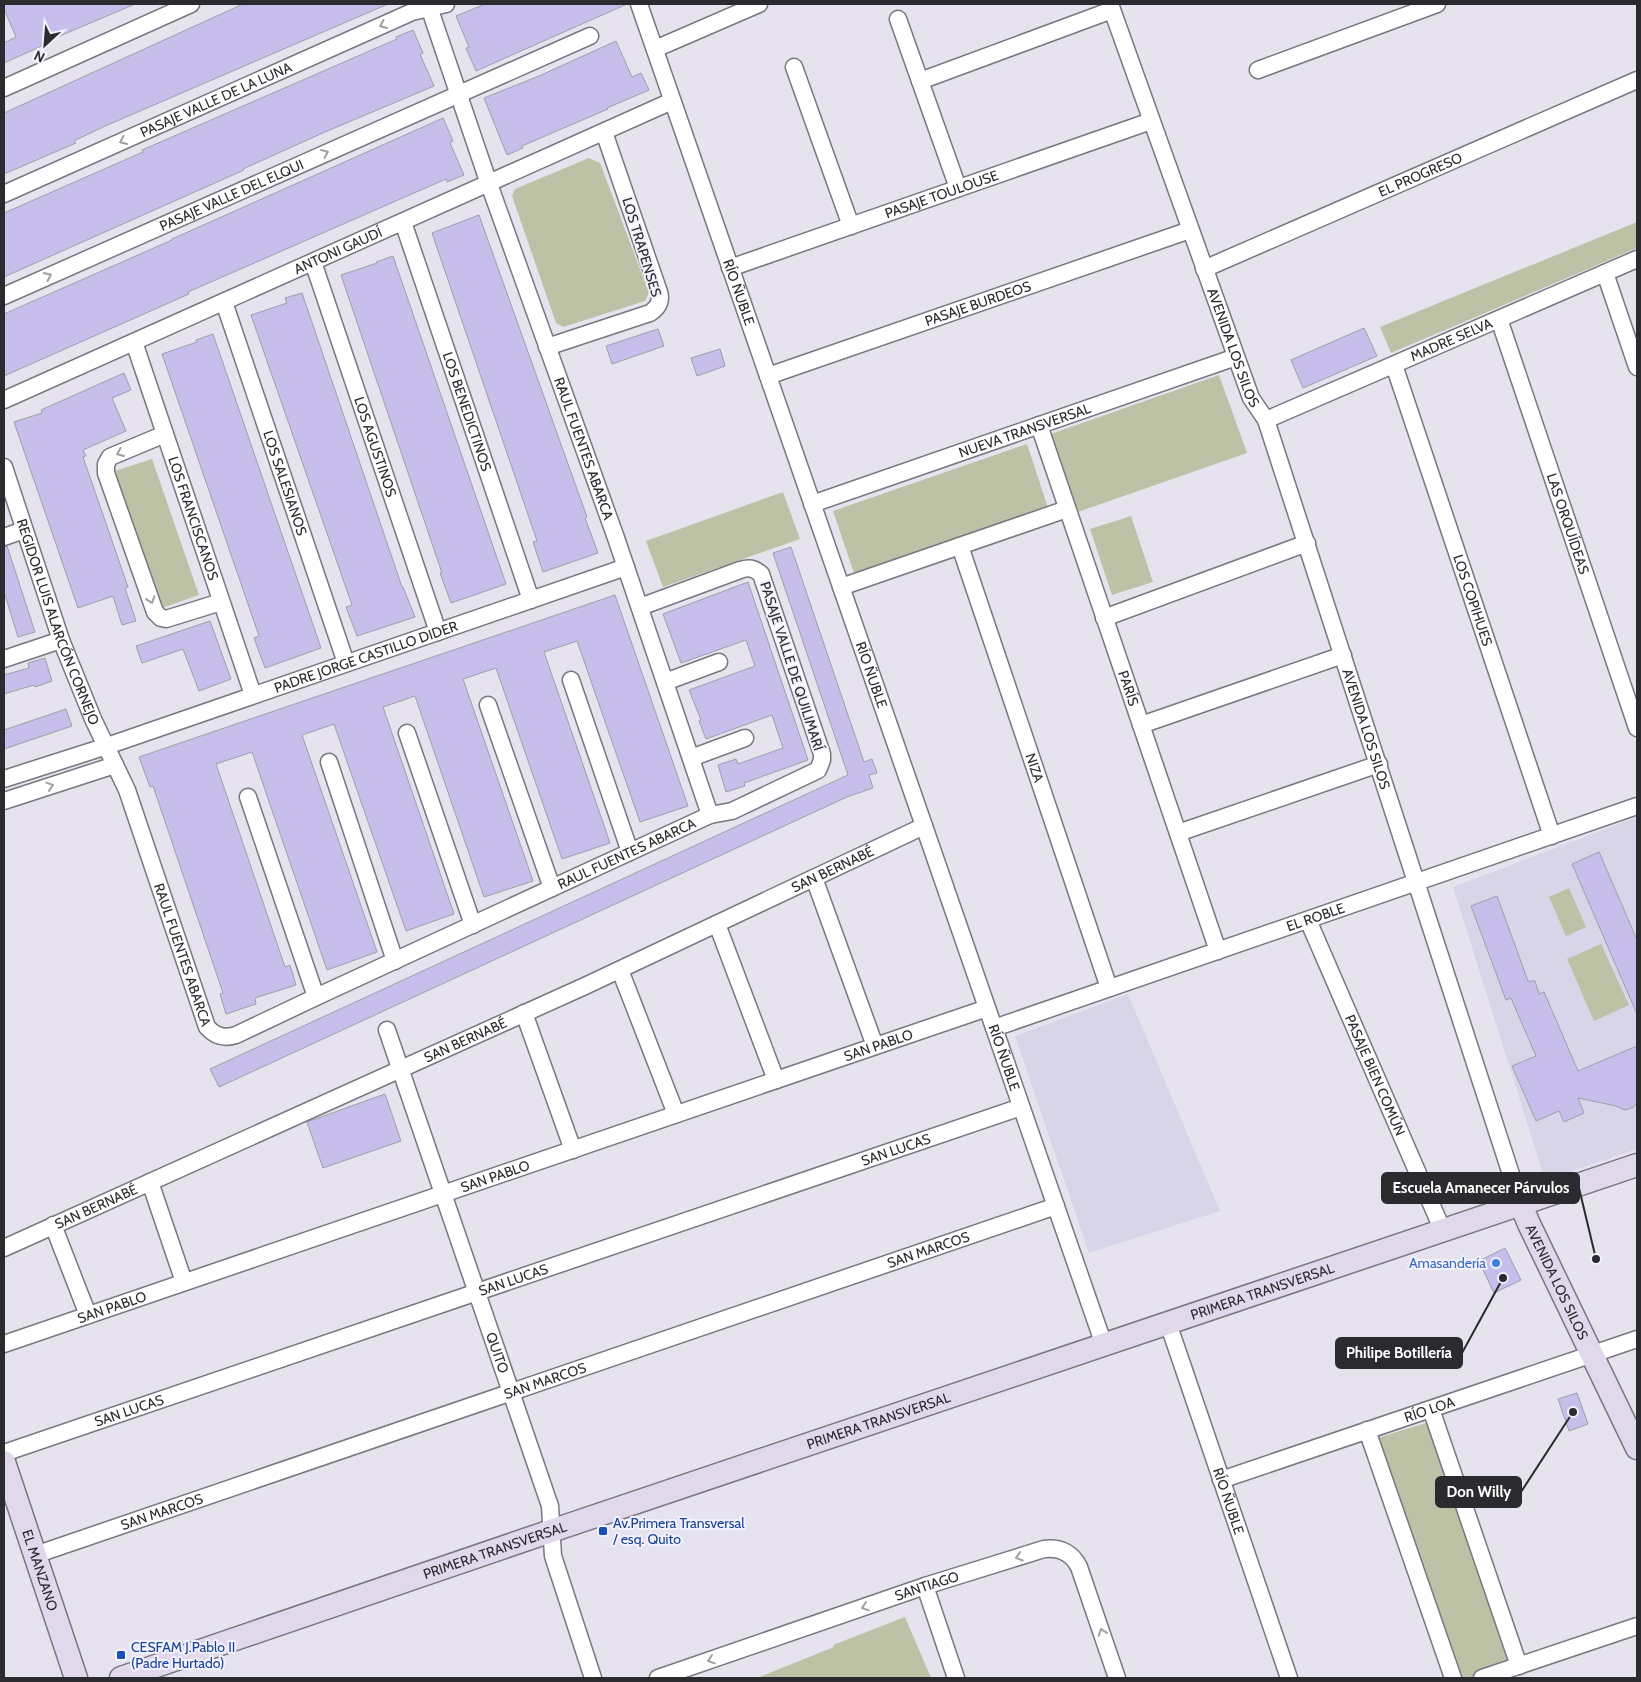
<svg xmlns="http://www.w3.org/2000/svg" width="1641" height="1682" font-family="Cabin,sans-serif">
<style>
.built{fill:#d9d5e8}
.green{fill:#bdc1a5}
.building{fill:#c8beeb;stroke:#a09ea8}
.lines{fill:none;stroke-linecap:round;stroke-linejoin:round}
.street-casing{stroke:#787680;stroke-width:19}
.secondary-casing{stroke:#787680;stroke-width:25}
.street{stroke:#fff;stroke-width:16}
.secondary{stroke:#e1d9eb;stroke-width:22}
.oneway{stroke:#a09fa1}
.shop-dot{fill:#3f7fe0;stroke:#f3f1fc;stroke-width:2}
.transit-dot{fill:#1a4fb4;stroke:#f3f1fc;stroke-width:2}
.labels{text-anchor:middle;stroke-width:4;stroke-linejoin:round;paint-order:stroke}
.street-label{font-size:14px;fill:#2b2a2e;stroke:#f3f1fc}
.shop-label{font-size:14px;fill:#366cbe;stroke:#f3f1fc;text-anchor:end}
.transit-label{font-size:14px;fill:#164399;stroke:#f3f1fc;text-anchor:start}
.leader{fill:none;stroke:#2b2a2e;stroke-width:2}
.callout-dot{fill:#2b2a2e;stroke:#f3f1fc;stroke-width:2}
.callout{fill:#2b2a2e;stroke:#2b2a2e;stroke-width:2}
.callout-label{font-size:15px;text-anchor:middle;font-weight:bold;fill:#fff}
</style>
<rect width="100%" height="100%" fill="#e6e3ef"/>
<!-- built -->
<g class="built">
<polygon points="1637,817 1637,1149 1545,1180 1453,887"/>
<polygon points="1128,994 1220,1211 1089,1253 1015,1036"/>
</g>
<!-- green -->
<g class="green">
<polygon points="589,158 600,163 649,293 645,301 563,327 556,323 512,196 515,189"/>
<polygon points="1637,222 1637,248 1391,353 1380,327"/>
<polygon points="1219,375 1247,453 1075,513 1048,435"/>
<polygon points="1027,444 1048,508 854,573 833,511"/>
<polygon points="152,459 199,595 159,609 112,472"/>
<polygon points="783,492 800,539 663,587 646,541"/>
<polygon points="1131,516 1153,582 1112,595 1090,529"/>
<polygon points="1569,888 1586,927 1566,936 1549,897"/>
<polygon points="1601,944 1629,1005 1594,1021 1567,959"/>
<polygon points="1429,1422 1511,1654 1508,1664 1469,1678 1463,1678 1458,1675 1377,1438"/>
<polygon points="905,1617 931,1678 757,1678 834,1647 833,1645"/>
</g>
<!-- building -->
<g class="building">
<polygon points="4,4 135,4 41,44 42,46 4,63 4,43 16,37 4,9"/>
<polygon points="243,4 388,4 103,127 74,141 76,143 4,174 4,113"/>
<polygon points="485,4 627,4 476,71 466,48 469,47 456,16"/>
<polygon points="413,30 423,53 420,54 434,86 325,132 243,169 244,170 4,277 4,213 143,152 142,150 397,39 396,37"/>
<polygon points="616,41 632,77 641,73 649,90 607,108 608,109 522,146 523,148 507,155 484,98 539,76"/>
<polygon points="443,118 453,141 450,143 464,175 447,182 446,179 243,268 188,292 189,294 4,376 4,314 172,240 172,239 255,202"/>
<polygon points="479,215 587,517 585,518 598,553 543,572 533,542 537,541 432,233"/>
<polygon points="393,256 506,584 451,603 440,573 442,573 341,275 377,263 376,262"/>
<polygon points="302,293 402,587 403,587 415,617 357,636 346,607 352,605 251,315 287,303 285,298"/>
<polygon points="1364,328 1377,356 1303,388 1291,360"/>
<polygon points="658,329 664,346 612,364 606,346"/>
<polygon points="213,334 321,648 265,668 254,638 259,636 162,354 197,342 196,340"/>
<polygon points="720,349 725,366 697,376 691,358"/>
<polygon points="124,373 131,390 112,398 126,431 83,450 86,456 83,457 128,587 125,588 136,621 122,625 113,596 78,608 14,422 42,413 41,410"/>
<polygon points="7,546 35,632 18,637 4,592 4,547"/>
<polygon points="791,547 864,762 872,759 877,773 869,775 873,788 847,797 219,1087 210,1069 848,775 773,553"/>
<polygon points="748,582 808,760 744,783 745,786 726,792 718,765 736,759 738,764 783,748 772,715 706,739 699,721 701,720 689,690 755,666 746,640 681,663 663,614"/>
<polygon points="615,595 688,806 640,822 577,641 544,652 610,843 562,859 496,668 463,679 533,881 484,897 415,696 383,707 454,914 406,931 334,724 302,735 377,952 327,970 252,752 216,764 285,967 290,965 296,985 255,998 256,1004 226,1014 220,994 223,993 153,786 150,787 139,757"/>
<polygon points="210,621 231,679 199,691 183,649 142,663 136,646"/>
<polygon points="45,658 52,681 35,687 34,685 4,694 4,675 29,668 28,663"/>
<polygon points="66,709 72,726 4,749 4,730"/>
<polygon points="1599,852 1637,940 1637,1014 1572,864"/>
<polygon points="1497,896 1528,981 1535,981 1539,994 1544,992 1578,1071 1637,1046 1637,1102 1634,1107 1625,1110 1616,1106 1578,1098 1584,1113 1564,1122 1559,1111 1536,1121 1512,1066 1536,1056 1511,998 1506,1000 1471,906"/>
<polygon points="385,1094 401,1141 323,1168 307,1122"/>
<polygon points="1505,1248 1521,1280 1494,1293 1479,1261"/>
<polygon points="1577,1393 1588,1424 1569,1431 1558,1399"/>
</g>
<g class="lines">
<defs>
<g id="street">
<path id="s1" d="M 428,4 L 489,184 L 616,538 L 710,815"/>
<path id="s2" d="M 639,4 L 1104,1345"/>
<path id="s3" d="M 1110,4 L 1251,398 L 1266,420 L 1521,1205"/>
<polyline points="898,19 958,188"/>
<polyline points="655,49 759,4"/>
<polyline points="794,67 851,226"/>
<polyline points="1258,70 1437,4"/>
<polyline points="920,81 1112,10"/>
<polyline points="4,88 191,4"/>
<path id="s4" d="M 4,194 L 412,12 L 446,4"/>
<path id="s5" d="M 403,222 L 531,600"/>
<path id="s6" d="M 313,262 L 438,632"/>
<path id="s7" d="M 730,268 L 1151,121"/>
<path id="s8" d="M 1204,269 L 1637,80"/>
<polyline points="1605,273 1637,367"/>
<path id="s9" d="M 4,296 L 590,36"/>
<path id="s10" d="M 224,302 L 346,663"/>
<path id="s11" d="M 1499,319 L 1637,728"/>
<path id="s12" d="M 134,342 L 253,695"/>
<path d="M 547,347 L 650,313 C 658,308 662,301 659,292 L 604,132"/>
<path id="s13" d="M 1394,365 L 1552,836"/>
<path id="s14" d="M 768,376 L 1190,230"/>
<path id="s15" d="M 4,400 L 672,101"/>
<path id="s16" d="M 1266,420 L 1637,259"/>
<path id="s17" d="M 1039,425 L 1218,951"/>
<polyline points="165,434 110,457 106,464 106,473 155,612 161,618 166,619 221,602"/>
<path id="s18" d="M 4,467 L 61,640 L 93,719 L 127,790 L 207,1027 C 215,1036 224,1039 236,1035 L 316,997 L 710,815 L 732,811 L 818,770 L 822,760 L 822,754 L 761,574 C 754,568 749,567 740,570 L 640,607"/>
<path id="s19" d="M 812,504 L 1236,357"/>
<polyline points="4,537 24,530"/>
<path id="s20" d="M 960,546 L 1109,988"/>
<polyline points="841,587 1067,509"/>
<polyline points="1104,618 1307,543"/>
<polyline points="4,659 61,640"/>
<polyline points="571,680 630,852"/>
<polyline points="665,682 719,662"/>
<polyline points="488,705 552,888"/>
<polyline points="1141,725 1343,655"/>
<polyline points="407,733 473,925"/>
<polyline points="691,758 745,738"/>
<polyline points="329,762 395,961"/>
<path id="s21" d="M 4,779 L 107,746 L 626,567"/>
<polyline points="248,797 316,997"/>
<polyline points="4,801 115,765"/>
<polyline points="1178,833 1379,764"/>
<polyline points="814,878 875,1046"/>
<path id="s22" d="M 1308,920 L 1443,1231"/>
<polyline points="717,924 776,1080"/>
<polyline points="620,970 676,1114"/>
<polyline points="524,1013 573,1150"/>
<path id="s23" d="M 994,1028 L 1637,806"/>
<path id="s24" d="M 387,1030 L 550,1506 L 553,1556 L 593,1678"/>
<polyline points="150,1182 184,1282"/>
<polyline points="53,1225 88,1315"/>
<path id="s25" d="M 4,1248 L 585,986 L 924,826"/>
<path id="s26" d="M 1168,1323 L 1289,1678"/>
<path id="s27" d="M 4,1344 L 987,1008"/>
<polyline points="1431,1409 1519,1666"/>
<polyline points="1367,1430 1453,1678"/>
<path id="s28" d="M 4,1453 L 1021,1107"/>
<path id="s29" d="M 1221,1480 L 1637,1339"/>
<path id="s30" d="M 35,1555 L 1056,1206"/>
<polyline points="925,1586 956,1678"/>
<path id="s31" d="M 658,1678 L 925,1586 L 1044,1549 C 1060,1547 1072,1553 1079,1567 L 1117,1678"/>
<polyline points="1482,1678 1637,1626"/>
</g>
<g id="secondary">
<path id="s32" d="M 1521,1205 L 1529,1224 L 1637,1448"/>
<path id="s33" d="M 4,1462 L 76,1678"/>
<path id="s34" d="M 121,1678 L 551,1531 L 1637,1165"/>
</g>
</defs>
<!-- street casing -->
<use href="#street" class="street-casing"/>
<!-- secondary casing -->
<use href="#secondary" class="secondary-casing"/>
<!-- street -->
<use href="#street" class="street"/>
<!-- secondary -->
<use href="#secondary" class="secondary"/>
</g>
<!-- one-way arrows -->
<defs><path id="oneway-chevron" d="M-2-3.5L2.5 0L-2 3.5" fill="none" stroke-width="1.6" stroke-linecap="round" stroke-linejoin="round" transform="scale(1.25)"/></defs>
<g class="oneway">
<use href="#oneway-chevron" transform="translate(383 25) rotate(156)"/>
<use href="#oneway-chevron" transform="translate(123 141) rotate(156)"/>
<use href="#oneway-chevron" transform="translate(325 153) rotate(-24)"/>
<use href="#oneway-chevron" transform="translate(48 276) rotate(-24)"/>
<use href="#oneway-chevron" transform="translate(120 453) rotate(156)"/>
<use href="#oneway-chevron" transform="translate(151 600) rotate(71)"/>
<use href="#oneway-chevron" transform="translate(50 786) rotate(-18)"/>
<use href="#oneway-chevron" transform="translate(1019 1557) rotate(163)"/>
<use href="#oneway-chevron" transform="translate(865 1607) rotate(161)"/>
<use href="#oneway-chevron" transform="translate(1102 1632) rotate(-109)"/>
<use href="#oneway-chevron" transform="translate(711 1660) rotate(161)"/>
</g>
<!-- markers -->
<circle class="shop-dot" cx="1496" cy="1263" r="5"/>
<g class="transit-dot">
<rect x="598" y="1526" width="10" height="10" rx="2.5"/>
<rect x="116" y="1650" width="10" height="10" rx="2.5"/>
</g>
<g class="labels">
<!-- street labels -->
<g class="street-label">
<text dy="5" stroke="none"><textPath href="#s4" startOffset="232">PASAJE VALLE DE LA LUNA</textPath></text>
<text dy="5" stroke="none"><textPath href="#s8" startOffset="236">EL PROGRESO</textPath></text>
<text dy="5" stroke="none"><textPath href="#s7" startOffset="224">PASAJE TOULOUSE</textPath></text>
<text dy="5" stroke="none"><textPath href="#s9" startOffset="249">PASAJE VALLE DEL ELQUI</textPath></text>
<text transform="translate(642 247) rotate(73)" y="5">LOS TRAPENSES</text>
<text dy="5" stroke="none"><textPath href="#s15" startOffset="366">ANTONI GAUDÍ</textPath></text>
<text dy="5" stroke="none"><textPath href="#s2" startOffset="305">RÍO ÑUBLE</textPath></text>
<text dy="5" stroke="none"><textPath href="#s14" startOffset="222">PASAJE BURDEOS</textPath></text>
<text dy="5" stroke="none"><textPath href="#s16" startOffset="202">MADRE SELVA</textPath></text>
<text dy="5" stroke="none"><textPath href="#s3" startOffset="365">AVENIDA LOS SILOS</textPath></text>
<text dy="5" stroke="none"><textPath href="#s5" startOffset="200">LOS BENEDICTINOS</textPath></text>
<text dy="5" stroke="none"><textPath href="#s19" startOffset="225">NUEVA TRANSVERSAL</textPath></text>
<text dy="5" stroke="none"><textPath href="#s6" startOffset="195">LOS AGUSTINOS</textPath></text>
<text dy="5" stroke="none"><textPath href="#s1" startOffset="471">RAUL FUENTES ABARCA</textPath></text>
<text dy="5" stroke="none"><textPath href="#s10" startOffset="191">LOS SALESIANOS</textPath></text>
<text dy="5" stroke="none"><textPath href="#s12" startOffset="186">LOS FRANCISCANOS</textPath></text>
<text dy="5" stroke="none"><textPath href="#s11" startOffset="216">LAS ORQUÍDEAS</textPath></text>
<text dy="5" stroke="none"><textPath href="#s13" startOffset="248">LOS COPIHUES</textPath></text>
<text dy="5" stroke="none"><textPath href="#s18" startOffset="164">REGIDOR LUIS ALARCÓN CORNEJO</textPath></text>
<text dy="5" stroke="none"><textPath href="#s21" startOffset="382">PADRE JORGE CASTILLO DIDER</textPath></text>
<text transform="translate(792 666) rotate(72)" y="5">PASAJE VALLE DE QUILIMARÍ</text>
<text dy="5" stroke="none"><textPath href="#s2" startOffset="710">RÍO ÑUBLE</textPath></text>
<text dy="5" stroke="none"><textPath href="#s17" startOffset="278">PARÍS</textPath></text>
<text dy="5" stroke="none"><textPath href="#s3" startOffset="770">AVENIDA LOS SILOS</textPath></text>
<text dy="5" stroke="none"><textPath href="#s20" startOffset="234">NIZA</textPath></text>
<text dy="5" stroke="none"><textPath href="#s18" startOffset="1059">RAUL FUENTES ABARCA</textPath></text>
<text dy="5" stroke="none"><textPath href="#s25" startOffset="911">SAN BERNABÉ</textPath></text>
<text dy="5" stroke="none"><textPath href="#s23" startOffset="340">EL ROBLE</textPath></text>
<text dy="5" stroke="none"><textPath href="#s18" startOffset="520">RAUL FUENTES ABARCA</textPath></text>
<text dy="5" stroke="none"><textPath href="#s25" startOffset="506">SAN BERNABÉ</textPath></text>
<text dy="5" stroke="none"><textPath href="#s27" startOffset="924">SAN PABLO</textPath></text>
<text dy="5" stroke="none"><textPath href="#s2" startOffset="1115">RÍO ÑUBLE</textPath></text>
<text dy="5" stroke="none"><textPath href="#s22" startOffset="169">PASAJE BIEN COMÚN</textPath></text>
<text dy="5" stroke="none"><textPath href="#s28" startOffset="942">SAN LUCAS</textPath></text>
<text dy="5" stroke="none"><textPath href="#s27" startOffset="519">SAN PABLO</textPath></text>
<text dy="5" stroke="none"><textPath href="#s25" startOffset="101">SAN BERNABÉ</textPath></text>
<text dy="5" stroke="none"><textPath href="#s30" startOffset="944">SAN MARCOS</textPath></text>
<text dy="5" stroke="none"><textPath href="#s28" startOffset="538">SAN LUCAS</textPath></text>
<text dy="5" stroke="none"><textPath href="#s32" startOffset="85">AVENIDA LOS SILOS</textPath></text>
<text dy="5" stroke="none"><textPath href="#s34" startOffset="1205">PRIMERA TRANSVERSAL</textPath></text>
<text dy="5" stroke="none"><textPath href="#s27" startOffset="114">SAN PABLO</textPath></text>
<text dy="5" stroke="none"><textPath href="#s24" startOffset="341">QUITO</textPath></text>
<text dy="5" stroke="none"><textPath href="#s30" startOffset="539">SAN MARCOS</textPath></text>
<text dy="5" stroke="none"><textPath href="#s29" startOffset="220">RÍO LOA</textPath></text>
<text dy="5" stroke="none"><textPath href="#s28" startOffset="132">SAN LUCAS</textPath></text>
<text dy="5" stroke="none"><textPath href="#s34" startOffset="800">PRIMERA TRANSVERSAL</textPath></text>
<text dy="5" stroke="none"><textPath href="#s26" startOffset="188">RÍO ÑUBLE</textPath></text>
<text dy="5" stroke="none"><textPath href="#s30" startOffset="134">SAN MARCOS</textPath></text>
<text dy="5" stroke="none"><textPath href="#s34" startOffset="395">PRIMERA TRANSVERSAL</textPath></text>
<text dy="5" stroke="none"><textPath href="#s33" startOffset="114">EL MANZANO</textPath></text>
<text dy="5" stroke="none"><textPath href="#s31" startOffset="284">SANTIAGO</textPath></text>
</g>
<!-- shop labels -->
<g class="shop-label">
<text x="1486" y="1268">Amasandería</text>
</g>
<!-- transit labels -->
<g class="transit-label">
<text x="613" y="1528">Av.Primera Transversal<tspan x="613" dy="16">/ esq. Quito</tspan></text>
<text x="131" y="1652">CESFAM J.Pablo II<tspan x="131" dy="16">(Padre Hurtado)</tspan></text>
</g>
</g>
<!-- callouts -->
<path class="leader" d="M1596 1259L1579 1188M1503 1278L1462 1353M1573 1412L1521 1492"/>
<g class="callout-dot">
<circle cx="1596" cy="1259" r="5"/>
<circle cx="1503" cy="1278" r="5"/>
<circle cx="1573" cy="1412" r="5"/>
</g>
<g class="callout">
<rect x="1382" y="1173" width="197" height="30" rx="5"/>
<rect x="1336" y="1338" width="126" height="30" rx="5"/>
<rect x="1436" y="1477" width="85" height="30" rx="5"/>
</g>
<g class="callout-label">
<text x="1481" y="1193">Escuela Amanecer Párvulos</text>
<text x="1399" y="1358">Philipe Botillería</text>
<text x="1479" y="1497">Don Willy</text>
</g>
<!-- border -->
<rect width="1641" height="1682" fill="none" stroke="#2b2a2e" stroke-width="10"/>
<!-- north arrow -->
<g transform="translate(45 45) rotate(206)" stroke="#f3f1fc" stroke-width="4" paint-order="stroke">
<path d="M0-4L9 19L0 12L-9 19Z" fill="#2b2a2e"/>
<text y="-8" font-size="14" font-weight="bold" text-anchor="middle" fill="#2b2a2e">N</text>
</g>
</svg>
